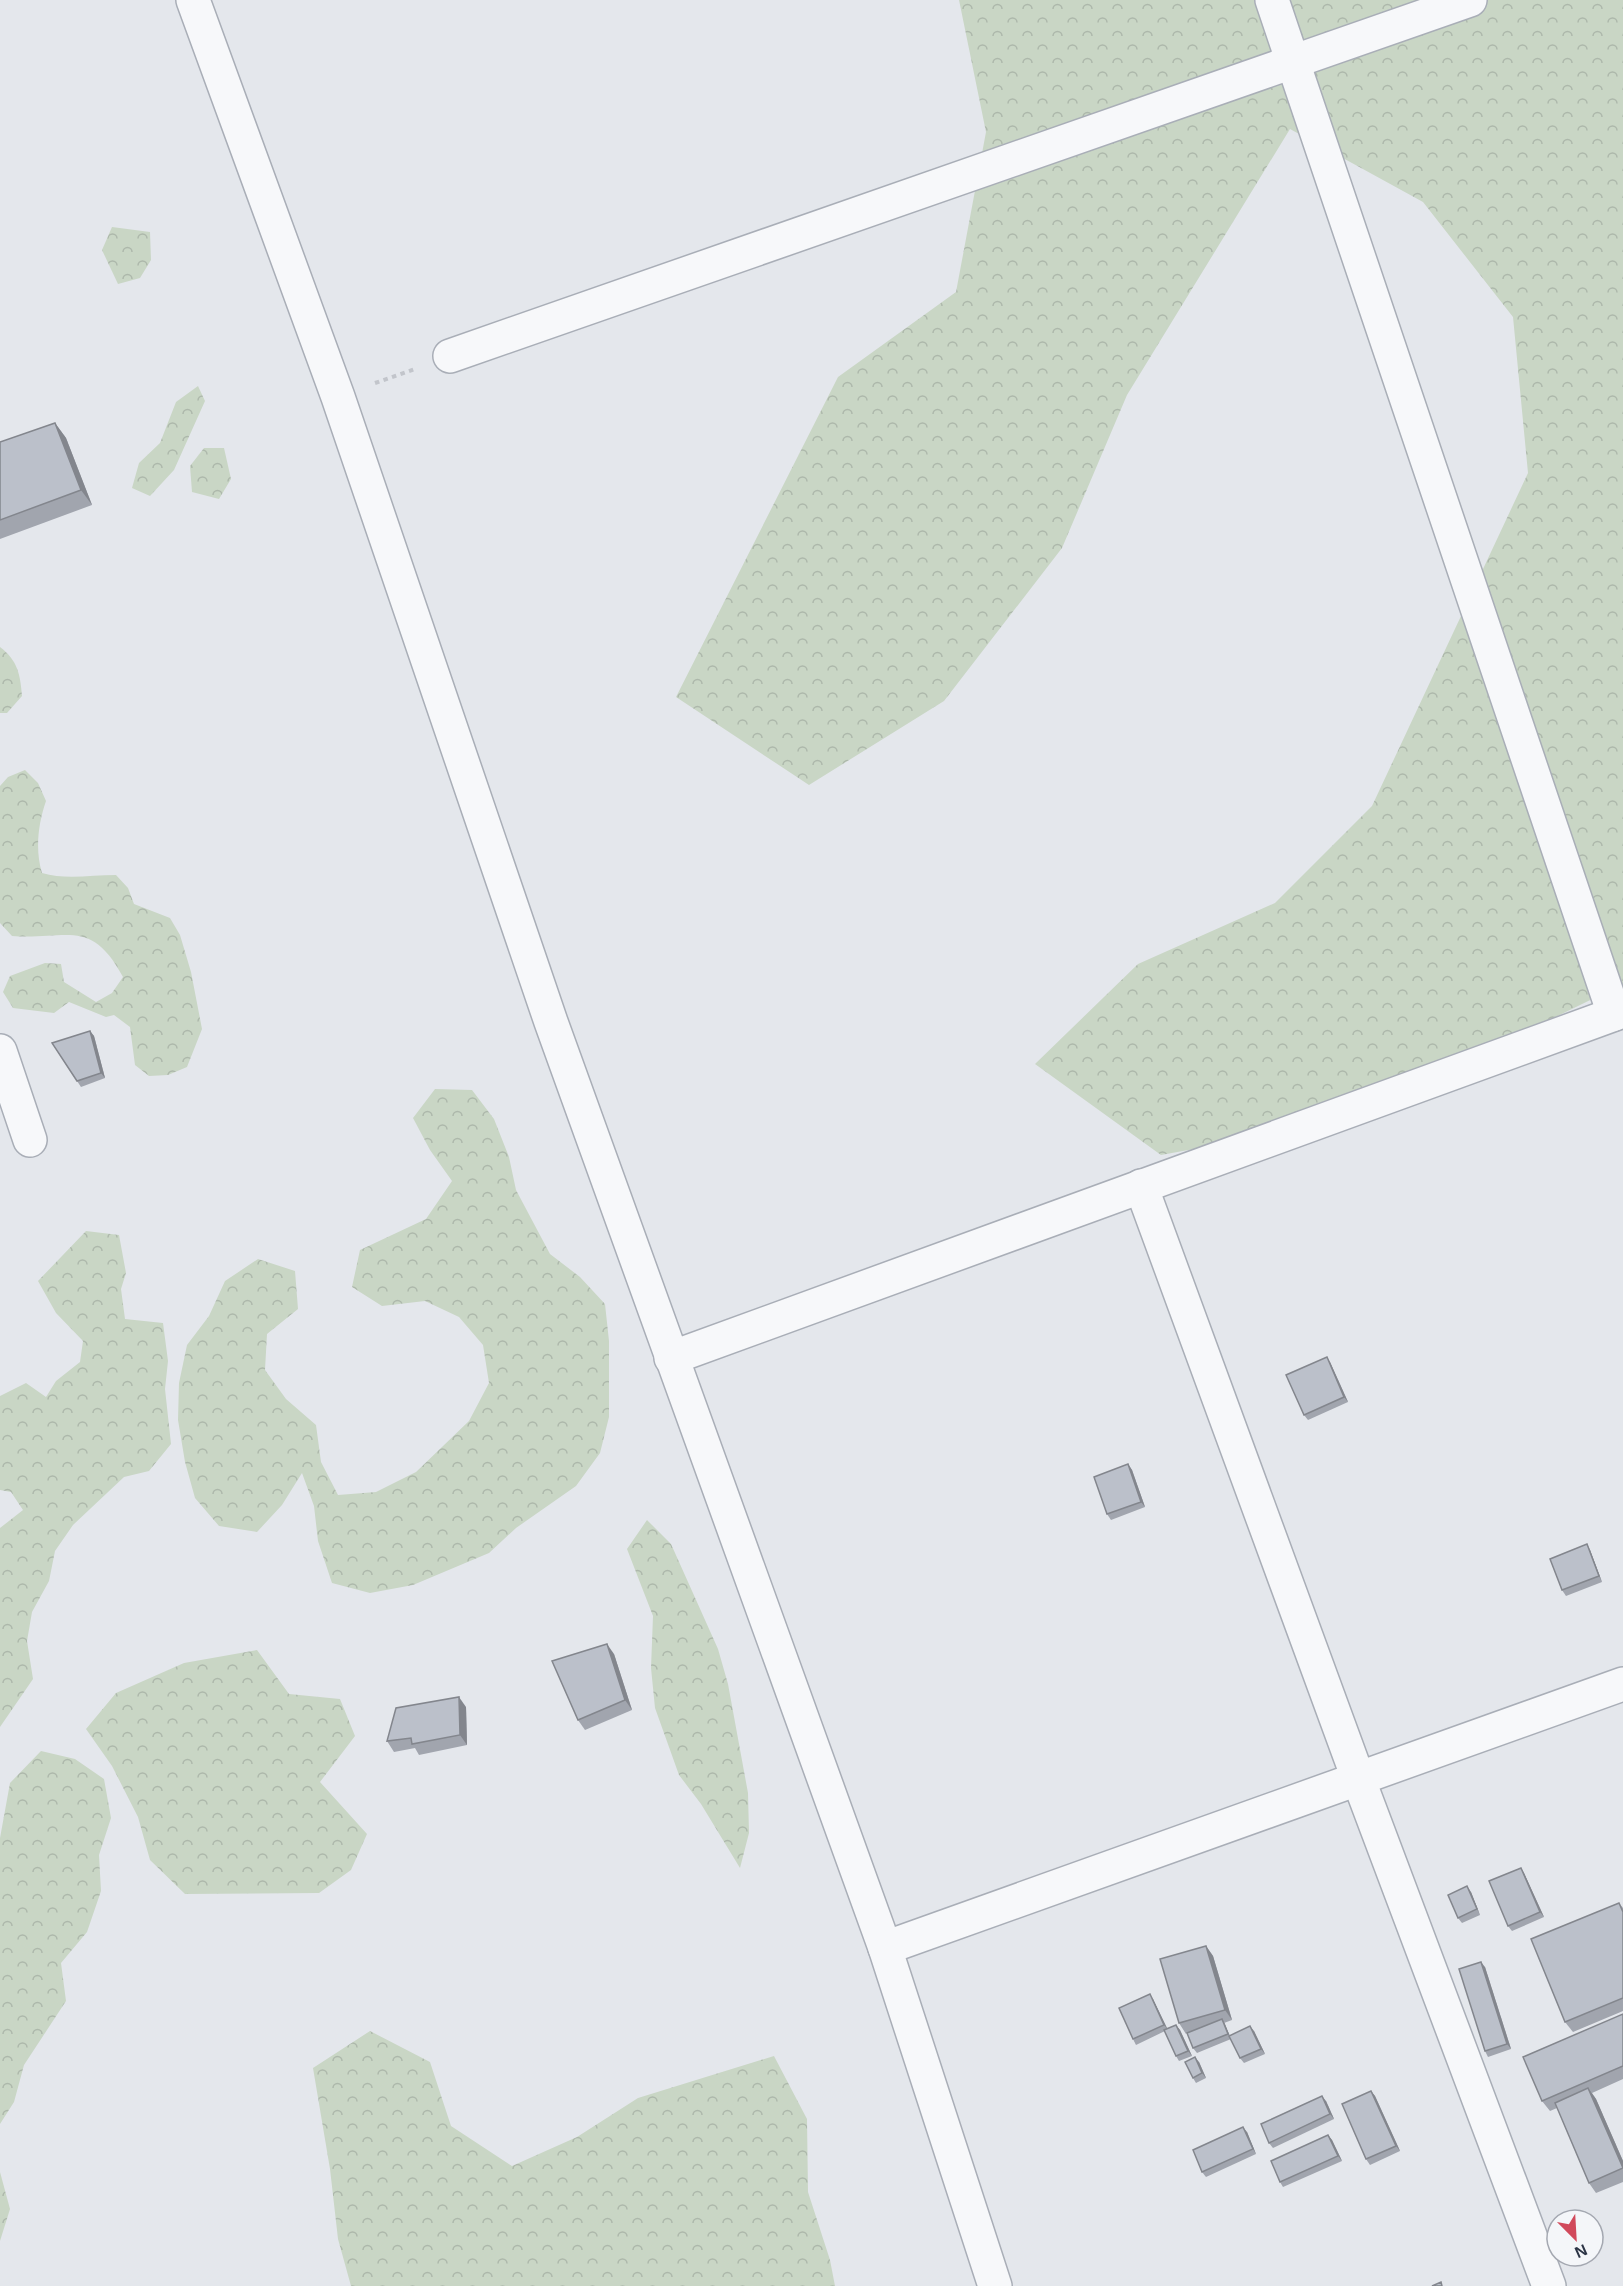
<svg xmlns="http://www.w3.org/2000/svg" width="1623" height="2286" font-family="Helvetica,sans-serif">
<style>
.forest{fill:url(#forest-crowns)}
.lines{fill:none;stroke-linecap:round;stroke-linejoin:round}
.minor-casing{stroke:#a9aeb7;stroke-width:36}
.path{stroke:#c2c5cb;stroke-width:4;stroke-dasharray:4.5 4.5;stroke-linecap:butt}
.minor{stroke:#f7f8fa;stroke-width:33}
.wall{fill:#a1a5ae}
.shaded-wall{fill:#83868d}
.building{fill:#bbc0ca;stroke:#83868d;stroke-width:1.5}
</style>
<defs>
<pattern id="forest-crowns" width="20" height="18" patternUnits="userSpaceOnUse" patternTransform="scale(1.5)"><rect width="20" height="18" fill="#c9d6c5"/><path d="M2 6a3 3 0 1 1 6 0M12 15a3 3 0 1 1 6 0" fill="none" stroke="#adb8ab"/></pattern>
</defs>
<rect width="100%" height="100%" fill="#e4e7ec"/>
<!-- forest -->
<g class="forest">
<polygon points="959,0 1623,0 1623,984 1341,1122 1161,1155 1035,1064 1138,964 1275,903 1372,806 1528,473 1513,317 1423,202 1290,129 1127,395 1062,548 944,701 809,785 676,697 838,377 956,292 986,132"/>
<polygon points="112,227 150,232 151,260 140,278 118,284 102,250"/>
<polygon points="198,386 205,401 174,470 150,496 132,488 139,463 160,443 176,402"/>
<polygon points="204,448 224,448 231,479 219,499 192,492 190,466"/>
<path d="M 0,647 C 18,661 20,674 22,696 L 7,713 L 0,713 Z"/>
<path d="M 25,770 L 38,783 L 46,801 C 38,824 35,850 42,873 C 65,880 91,875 116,875 L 128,888 L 134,904 L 170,918 L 180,935 L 191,972 L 202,1029 L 187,1067 L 168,1075 L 149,1076 L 135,1065 L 130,1027 L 114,1015 L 106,1017 L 69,1002 L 54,1013 L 13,1008 L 3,992 L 10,976 L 45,963 L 61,964 L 64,982 L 96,1002 L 112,993 L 123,977 C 91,917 67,940 12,936 L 0,923 L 0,786 L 8,777 Z"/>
<polygon points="435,1089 472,1090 494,1119 509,1157 516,1190 550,1254 580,1277 605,1304 609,1341 609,1417 600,1453 576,1486 516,1528 489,1553 413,1585 370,1593 332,1583 318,1541 314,1506 302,1473 282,1505 257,1532 219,1526 195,1498 185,1462 178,1420 179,1383 187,1345 209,1316 225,1281 258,1259 295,1271 298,1309 267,1334 265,1370 286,1399 316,1425 321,1462 338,1495 376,1492 416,1472 469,1421 489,1383 483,1345 459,1317 425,1301 382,1306 352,1287 360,1250 426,1219 452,1181 430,1150 413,1118"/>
<polygon points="86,1231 119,1235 126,1273 121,1289 125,1319 163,1323 168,1361 165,1389 171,1444 149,1471 124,1477 73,1525 55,1551 49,1581 32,1612 27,1641 33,1679 0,1727 0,1528 23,1510 11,1492 0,1490 0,1396 26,1383 46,1397 56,1381 80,1362 83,1341 56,1313 38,1281"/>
<polygon points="647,1520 671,1544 718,1649 728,1684 748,1793 749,1833 740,1868 701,1804 679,1775 655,1708 651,1668 653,1616 627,1549"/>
<polygon points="257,1650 289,1694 340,1699 355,1736 320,1782 367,1834 351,1870 319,1893 185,1894 150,1860 138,1817 112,1766 86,1729 116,1693 184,1663"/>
<polygon points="41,1751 75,1759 104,1779 111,1818 99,1855 101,1891 87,1932 61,1963 66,2001 24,2065 14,2102 0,2124 0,1838 10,1783"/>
<polygon points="370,2031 430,2062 451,2126 512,2166 577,2137 638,2098 774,2056 807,2119 808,2192 830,2260 835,2286 351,2286 338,2239 330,2169 313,2068"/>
<polygon points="0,2172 10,2209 0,2241"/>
</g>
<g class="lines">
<defs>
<g id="minor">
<polyline points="193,0 338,397 551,1022 885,1948 995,2286"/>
<polyline points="1272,0 1614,1014"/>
<polyline points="450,356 1470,0"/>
<polyline points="0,1051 30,1140"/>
<polyline points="1141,1186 1358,1778 1549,2286"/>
<polyline points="671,1358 1623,1011"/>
<polyline points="885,1948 1623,1684"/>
</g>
</defs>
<!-- minor casing -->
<use href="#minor" class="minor-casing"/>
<!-- path -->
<polyline class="path" points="375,383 415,369"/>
<!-- minor -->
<use href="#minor" class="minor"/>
</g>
<!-- wall -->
<g class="wall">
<polygon points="55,423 66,438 92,505 0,539 0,442"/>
<polygon points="90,1031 94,1036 105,1078 81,1087 52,1043"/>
<polygon points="1330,1362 1348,1402 1308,1420 1304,1415"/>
<polygon points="1128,1464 1132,1470 1145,1507 1111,1520 1107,1514"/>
<polygon points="1590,1550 1602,1582 1566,1596 1562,1590"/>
<polygon points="614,1654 632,1710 585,1730 578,1720"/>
<polygon points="466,1707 467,1745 419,1755 415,1748 394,1752 387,1741"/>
<polygon points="1521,1868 1524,1873 1544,1917 1512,1931 1508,1926"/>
<polygon points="1471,1892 1480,1915 1462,1923 1458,1918"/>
<polygon points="1619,1903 1623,1908 1623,2011 1573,2032 1565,2022"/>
<polygon points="1206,1946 1213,1956 1232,2020 1224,2023 1230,2036 1254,2031 1265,2054 1244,2063 1240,2058 1231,2039 1197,2053 1193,2048 1187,2033 1186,2034 1179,2023"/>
<polygon points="1485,1967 1511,2049 1488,2057 1485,2051"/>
<polygon points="1153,1999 1167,2029 1176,2025 1180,2030 1192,2056 1179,2061 1176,2056 1165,2031 1136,2045 1133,2039"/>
<polygon points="1623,2014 1623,2079 1592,2093 1596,2099 1623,2161 1623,2182 1596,2193 1589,2183 1557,2108 1550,2111 1542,2101"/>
<polygon points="1199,2062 1206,2078 1196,2083 1193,2078"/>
<polygon points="1371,2091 1375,2096 1400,2151 1370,2165 1366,2159"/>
<polygon points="1326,2101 1334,2119 1273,2148 1269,2143"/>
<polygon points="1247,2132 1256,2154 1206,2177 1202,2172"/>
<polygon points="1328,2135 1332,2140 1342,2161 1283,2187 1280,2182"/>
</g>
<!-- shaded-wall -->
<g class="shaded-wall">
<polygon points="55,423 66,438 92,505 81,490"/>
<polygon points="90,1031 94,1036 105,1078 101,1073"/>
<polygon points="1327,1357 1330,1362 1348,1402 1344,1397"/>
<polygon points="1128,1464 1132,1470 1145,1507 1141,1502"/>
<polygon points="1587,1544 1590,1550 1602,1582 1599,1576"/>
<polygon points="607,1644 614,1654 632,1710 625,1700"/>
<polygon points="459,1697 466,1707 467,1745 460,1735"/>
<polygon points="1521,1868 1524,1873 1544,1917 1540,1912"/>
<polygon points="1467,1886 1471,1892 1480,1915 1477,1909"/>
<polygon points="1206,1946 1213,1956 1232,2020 1225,2010"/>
<polygon points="1481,1962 1485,1967 1511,2049 1507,2044"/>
<polygon points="1150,1994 1153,1999 1168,2030 1164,2025"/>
<polygon points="1222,2019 1225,2024 1231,2039 1228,2034"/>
<polygon points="1176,2025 1180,2030 1192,2056 1188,2051"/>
<polygon points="1250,2026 1254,2031 1265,2054 1261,2049"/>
<polygon points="1195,2057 1199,2062 1206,2078 1202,2073"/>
<polygon points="1588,2088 1596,2099 1623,2161 1623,2168"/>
<polygon points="1371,2091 1375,2096 1400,2151 1396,2146"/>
<polygon points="1322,2096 1326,2101 1334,2119 1330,2114"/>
<polygon points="1243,2127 1247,2132 1256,2154 1253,2149"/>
<polygon points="1328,2135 1332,2140 1342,2161 1338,2156"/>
</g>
<!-- building -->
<g class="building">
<polygon points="55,423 81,490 0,520 0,442"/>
<polygon points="90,1031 101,1073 77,1081 52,1043"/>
<polygon points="1327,1357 1344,1397 1304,1415 1286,1375"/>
<polygon points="1128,1464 1141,1502 1107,1514 1094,1477"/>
<polygon points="1587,1544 1599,1576 1562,1590 1550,1559"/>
<polygon points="607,1644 625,1700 578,1720 552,1661"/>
<polygon points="459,1697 460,1735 412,1744 411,1738 387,1741 396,1708"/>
<polygon points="1521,1868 1540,1912 1508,1926 1489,1881"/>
<polygon points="1467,1886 1477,1909 1458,1918 1448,1895"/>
<polygon points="1619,1903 1623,1912 1623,1998 1565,2022 1531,1939"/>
<polygon points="1206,1946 1225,2010 1179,2023 1160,1959"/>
<polygon points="1481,1962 1507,2044 1485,2051 1459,1969"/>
<polygon points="1150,1994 1164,2025 1133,2039 1119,2008"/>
<polygon points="1623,2014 1623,2066 1542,2101 1523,2057"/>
<polygon points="1222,2019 1228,2034 1193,2048 1187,2033"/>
<polygon points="1176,2025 1188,2051 1176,2056 1164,2030"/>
<polygon points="1250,2026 1261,2049 1240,2058 1229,2036"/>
<polygon points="1195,2057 1202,2073 1193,2078 1185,2062"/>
<polygon points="1588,2088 1623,2168 1589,2183 1555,2103"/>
<polygon points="1371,2091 1396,2146 1366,2159 1342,2104"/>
<polygon points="1322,2096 1330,2114 1269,2143 1261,2124"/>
<polygon points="1243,2127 1253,2149 1202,2172 1193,2150"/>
<polygon points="1328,2135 1338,2156 1280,2182 1271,2161"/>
<polygon points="1441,2282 1442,2286 1432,2286"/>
</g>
<!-- north arrow -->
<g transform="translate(1575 2238) rotate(156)"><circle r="28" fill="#f4f6f9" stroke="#a4a8b1" stroke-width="1.5"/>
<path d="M0-4.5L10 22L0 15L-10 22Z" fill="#d1495b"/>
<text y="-9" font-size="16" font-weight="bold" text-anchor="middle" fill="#2b3445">N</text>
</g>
</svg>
